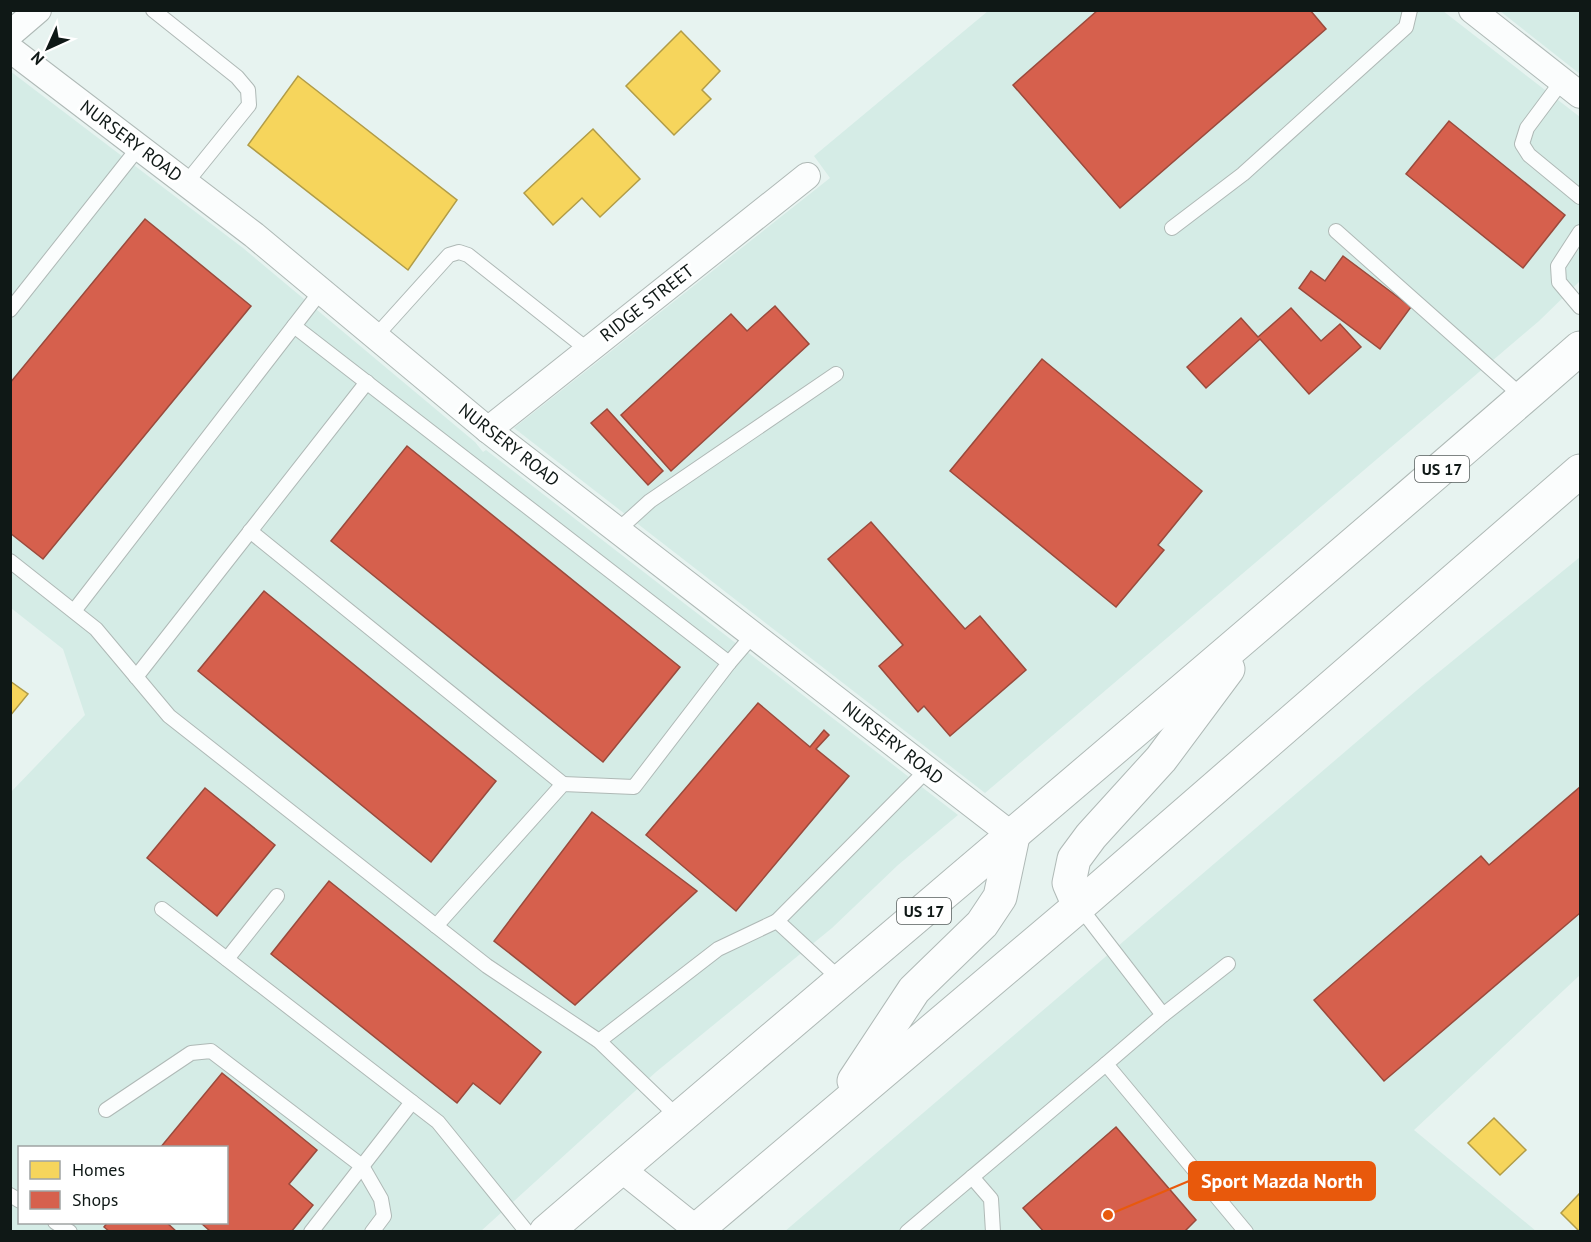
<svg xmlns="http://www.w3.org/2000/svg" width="1591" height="1242" font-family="'PT Sans',sans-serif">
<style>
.built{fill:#d5ece6;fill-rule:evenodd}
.homes{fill:#f6d55c;stroke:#b19c47;stroke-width:1.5}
.shops{fill:#d6604d;stroke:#9a4a3c;stroke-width:1.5}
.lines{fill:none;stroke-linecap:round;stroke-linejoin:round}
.service-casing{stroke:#afb9b6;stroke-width:16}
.minor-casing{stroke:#afb9b6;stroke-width:28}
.primary-casing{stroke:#afb9b6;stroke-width:35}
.service{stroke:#fbfdfd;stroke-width:14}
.minor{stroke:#fbfdfd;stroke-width:26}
.primary{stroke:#fbfdfd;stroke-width:33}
.labels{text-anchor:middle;stroke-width:6;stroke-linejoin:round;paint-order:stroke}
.shield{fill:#fff;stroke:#575d5c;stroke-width:1.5}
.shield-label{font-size:16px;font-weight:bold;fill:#0f1816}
.street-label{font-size:18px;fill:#0f1816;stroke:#fff}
.leader{fill:none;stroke:#e8590c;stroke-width:2}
.callout-dot{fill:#e8590c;stroke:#fff;stroke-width:2}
.callout{fill:#e8590c;stroke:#e8590c;stroke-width:2}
.callout-label{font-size:20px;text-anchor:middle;font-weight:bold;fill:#fff}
</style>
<rect width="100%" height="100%" fill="#e7f3f0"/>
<!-- built -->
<g class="built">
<polygon points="988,11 1443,11 1580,117 1580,281 1539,321 985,793 514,428 830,178 814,156"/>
<polygon points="1500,11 1580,11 1580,74"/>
<path d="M 10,71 L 243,248 L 475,442 L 483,452 L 486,450 L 958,815 L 898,865 L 832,928 L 656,1072 L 481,1231 L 11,1231 L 11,792 L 85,715 L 63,649 L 11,608 ZM 20,1148 L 226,1148 L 226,1222 L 20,1222 Z"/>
<polygon points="1580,557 1580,975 1414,1130 1536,1231 784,1232 1423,685"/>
</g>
<!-- homes -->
<g class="homes">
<polygon points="681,31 720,71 702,90 711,99 674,135 626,86"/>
<polygon points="298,76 457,200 408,270 248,145"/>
<polygon points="593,129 640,179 600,217 582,198 553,225 524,193"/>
<polygon points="10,681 28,694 10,716"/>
<polygon points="1494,1118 1526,1150 1500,1175 1468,1143"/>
<polygon points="1580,1193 1580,1232 1561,1213"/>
</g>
<!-- shops -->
<g class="shops">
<polygon points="1098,10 1310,10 1326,29 1120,208 1013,85"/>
<polygon points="1449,121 1565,215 1523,268 1406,174"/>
<polygon points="145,219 251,306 43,559 10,533 10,383"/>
<polygon points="1343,256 1411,307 1380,349 1299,288 1311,271 1325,281"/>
<polygon points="775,306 809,344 671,471 621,415 731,314 747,331"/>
<polygon points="1291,308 1321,341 1340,324 1361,347 1309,394 1260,339 1206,388 1187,367 1241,318 1258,337"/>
<polygon points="1042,359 1202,491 1158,545 1164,550 1116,607 950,471"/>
<polygon points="607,409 663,471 648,485 591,423"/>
<polygon points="407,446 680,667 603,762 331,541"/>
<polygon points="871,522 965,629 980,616 1026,670 950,736 924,706 918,712 879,666 903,645 828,559"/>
<polygon points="264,591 496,781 431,862 198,671"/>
<polygon points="758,703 810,747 824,730 829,735 816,749 849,776 736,911 646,835"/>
<polygon points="1580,787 1580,913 1384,1081 1314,1000 1481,856 1489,865"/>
<polygon points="205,788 275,845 217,916 147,858"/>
<polygon points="592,812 697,891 575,1005 494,941"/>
<polygon points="329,881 541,1052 500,1104 473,1083 457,1103 271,954"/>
<polygon points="222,1073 317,1150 289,1184 313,1205 291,1232 211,1232 200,1222 226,1222 226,1148 160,1148"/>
<polygon points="1116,1127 1196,1220 1184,1232 1044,1232 1023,1208"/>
<polygon points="108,1222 166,1222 177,1232 110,1232 104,1227"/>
</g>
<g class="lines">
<defs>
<g id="service">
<polyline points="153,10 237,77 248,90 249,105 186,183"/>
<polyline points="1562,81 1527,128 1522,144 1529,155 1580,197"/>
<polyline points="1172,228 1243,174 1406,27 1410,10"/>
<polyline points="1336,231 1524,398"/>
<polyline points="1580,232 1558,266 1559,282 1580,307"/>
<polyline points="10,310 139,147"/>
<polyline points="294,326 729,663 634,787 563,784 436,926"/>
<polyline points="376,336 449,255 459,252 468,255 588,350"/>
<polyline points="618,530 650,501 836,374"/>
<polyline points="250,531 563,784"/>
<polyline points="10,561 96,629 169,716 487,966 599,1041 679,1118"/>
<polyline points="74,611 321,291"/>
<polyline points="729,663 753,635"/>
<polyline points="136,677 367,382"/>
<polyline points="1079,906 1163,1015 1228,964"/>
<polyline points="162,909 438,1122 527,1232"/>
<polyline points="227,959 277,896"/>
<polyline points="841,980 777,921 927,770"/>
<polyline points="1163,1015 1106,1064 1246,1232"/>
<polyline points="599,1041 718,949 777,921"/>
<polyline points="106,1110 191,1053 211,1051 362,1166 381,1199 384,1216 372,1232"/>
<polyline points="972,1177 991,1199 993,1232"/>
<polyline points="10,1195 20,1201"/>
<polyline points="55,1222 70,1232"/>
<polyline points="311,1232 412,1102"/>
<polyline points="907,1232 1106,1064"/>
</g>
<g id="minor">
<polyline points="1472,10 1580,95"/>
<polyline points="10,34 38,10"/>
<polyline points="10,49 254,235 488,430 1013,836"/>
<polyline points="488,430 807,176"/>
<polyline points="620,1168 700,1232"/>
</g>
<g id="primary">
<polyline points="1079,906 1069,883 1074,859 1091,836 1161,759 1228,669"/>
<polyline points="854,1081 914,990 982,924 1000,897 1013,836"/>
<path d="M 546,1232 C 890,937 1239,646 1580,348"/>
<polyline points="694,1232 1079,906 1580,471"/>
</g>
</defs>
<!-- service casing -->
<use href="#service" class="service-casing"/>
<!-- minor casing -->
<use href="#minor" class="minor-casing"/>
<!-- primary casing -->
<use href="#primary" class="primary-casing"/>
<!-- service -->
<use href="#service" class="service"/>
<!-- minor -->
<use href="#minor" class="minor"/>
<!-- primary -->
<use href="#primary" class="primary"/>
</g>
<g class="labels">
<!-- shield labels -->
<g class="shield">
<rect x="1415" y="456" width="54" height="26" rx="4.5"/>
<rect x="897" y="898" width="54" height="26" rx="4.5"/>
</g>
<g class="shield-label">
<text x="1442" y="475">US 17</text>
<text x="924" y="917">US 17</text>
</g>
<!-- street labels -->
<g class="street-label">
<text transform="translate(131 141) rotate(37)" y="6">NURSERY ROAD</text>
<text transform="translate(647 303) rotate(-38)" y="6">RIDGE STREET</text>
<text transform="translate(509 445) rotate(38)" y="6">NURSERY ROAD</text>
<text transform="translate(893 743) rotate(38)" y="6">NURSERY ROAD</text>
</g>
</g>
<!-- callouts -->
<path class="leader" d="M1108 1215L1189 1181"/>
<circle class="callout-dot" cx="1108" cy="1215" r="6"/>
<rect class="callout" x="1189" y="1162" width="186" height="38" rx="6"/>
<g class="callout-label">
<text x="1282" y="1188">Sport Mazda North</text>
</g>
<!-- border -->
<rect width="1591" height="1242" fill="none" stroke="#0f1816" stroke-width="24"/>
<!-- legend -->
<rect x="18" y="1146" width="210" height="78" fill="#ffffff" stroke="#9fa3a2" stroke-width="1.5"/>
<rect x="30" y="1161" width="30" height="18" fill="#f6d55c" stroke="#9fa3a2" stroke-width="1.5"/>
<text x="72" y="1176" font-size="18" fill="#0f1816">Homes</text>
<rect x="30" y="1191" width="30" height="18" fill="#d6604d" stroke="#9fa3a2" stroke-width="1.5"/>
<text x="72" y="1206" font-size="18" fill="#0f1816">Shops</text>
<!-- north arrow -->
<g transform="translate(48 48) rotate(225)" stroke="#ffffff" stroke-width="4.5" paint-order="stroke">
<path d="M0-4.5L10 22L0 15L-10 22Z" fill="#0f1816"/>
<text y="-9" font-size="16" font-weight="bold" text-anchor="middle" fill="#0f1816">N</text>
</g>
</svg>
